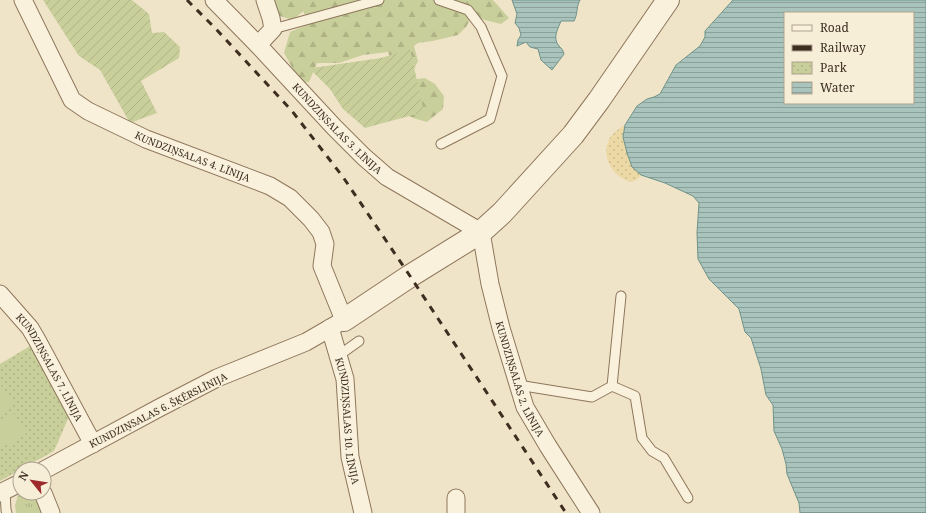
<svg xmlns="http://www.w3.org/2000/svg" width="926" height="513" font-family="'Noto Serif',serif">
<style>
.grass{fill:url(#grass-tufts)}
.forest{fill:url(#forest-firs)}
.sand{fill:url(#sand-dots)}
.park{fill:url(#park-dots)}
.garden{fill:url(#garden-furrows)}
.pitch{fill:#c9cf9b}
.water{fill:url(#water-rules);stroke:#6f938a;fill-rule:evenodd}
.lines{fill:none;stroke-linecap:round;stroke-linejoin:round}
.service-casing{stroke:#8d765c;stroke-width:11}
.minor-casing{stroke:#8d765c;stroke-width:19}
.tertiary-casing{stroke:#8d765c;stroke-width:24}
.service{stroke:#faf1dc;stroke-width:9}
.minor{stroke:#faf1dc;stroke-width:17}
.tertiary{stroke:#faf1dc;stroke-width:22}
.rail{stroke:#3d2e20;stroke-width:3;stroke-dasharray:7 7;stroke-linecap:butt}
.labels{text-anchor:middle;stroke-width:3;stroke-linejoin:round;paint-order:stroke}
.street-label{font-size:10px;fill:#3d2e20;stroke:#f7eed8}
</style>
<defs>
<pattern id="grass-tufts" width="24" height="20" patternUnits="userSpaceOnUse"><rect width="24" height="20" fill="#c9cf9b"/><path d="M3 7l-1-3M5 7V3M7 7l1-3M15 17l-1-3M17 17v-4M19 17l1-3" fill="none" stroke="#aeb285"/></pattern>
<pattern id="forest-firs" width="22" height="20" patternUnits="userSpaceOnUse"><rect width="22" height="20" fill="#c9cf9b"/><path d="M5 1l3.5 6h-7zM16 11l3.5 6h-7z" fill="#aeb285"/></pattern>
<pattern id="sand-dots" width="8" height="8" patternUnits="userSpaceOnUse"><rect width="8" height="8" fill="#ecd9a5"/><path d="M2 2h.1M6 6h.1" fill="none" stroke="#cbbb8e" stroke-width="1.8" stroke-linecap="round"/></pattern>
<pattern id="park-dots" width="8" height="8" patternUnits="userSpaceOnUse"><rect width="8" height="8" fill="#c9cf9b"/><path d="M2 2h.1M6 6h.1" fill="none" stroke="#aeb285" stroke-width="1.8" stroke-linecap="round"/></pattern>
<pattern id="garden-furrows" width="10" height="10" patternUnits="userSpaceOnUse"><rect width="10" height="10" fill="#c9cf9b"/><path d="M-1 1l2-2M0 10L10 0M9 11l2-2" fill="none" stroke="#aeb285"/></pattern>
<pattern id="water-rules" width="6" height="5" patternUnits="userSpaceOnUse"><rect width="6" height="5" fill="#a9c4bc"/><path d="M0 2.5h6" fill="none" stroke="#8ba098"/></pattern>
</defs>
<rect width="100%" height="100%" fill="#f0e4c8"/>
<!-- grass -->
<polygon class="grass" points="19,492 34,494 38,498 43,513 16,513 15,505"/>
<!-- forest -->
<polygon class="forest" points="272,0 493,0 509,18 501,24 481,19 470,20 466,27 458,35 433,41 418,43 414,46 418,61 409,80 425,78 435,84 444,96 443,109 427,122 413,118 400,111 394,68 388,52 363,55 339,63 317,63 309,82 298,82 293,69 284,53 290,32 309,24 303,11 293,20 280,16"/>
<!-- sand -->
<path class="sand" d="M 625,125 L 623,137 L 632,167 L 641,175 C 639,178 636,180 634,181 C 629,183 626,180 622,178 C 606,169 600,145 615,132 C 618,129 622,127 625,125 Z"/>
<!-- park -->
<polygon class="park" points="35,343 71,412 54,451 0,481 0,364"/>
<!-- garden -->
<g class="garden">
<polygon points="43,0 132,0 149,14 152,33 164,32 180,47 179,58 141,81 157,113 130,123 100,70 79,56"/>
<polygon points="410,49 424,112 365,128 343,109 330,89 313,72 312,68 381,58"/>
</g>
<!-- pitch -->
<g class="pitch">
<polygon points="0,383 13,406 0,413"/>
<polygon points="13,412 26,434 0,449 0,420"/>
</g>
<!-- water -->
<g class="water">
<path d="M 512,0 L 580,0 C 576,7 578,14 574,21 L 561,21 C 558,29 552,38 559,46 C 562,49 563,50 564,54 L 552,70 L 541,60 L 538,49 L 530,47 L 526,42 L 517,46 L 518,40 L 521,35 L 519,28 L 515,23 L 517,14 Z"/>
<path d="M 733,0 L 926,0 L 926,513 L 800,513 L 799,503 L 787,474 L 786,464 L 782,449 L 774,431 L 773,405 L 766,395 L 761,369 L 751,338 L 745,332 L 739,309 L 709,279 L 698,259 L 697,233 L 699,203 L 693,196 L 665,183 L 641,175 L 632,167 L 627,153 L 623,137 L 625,125 L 637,106 L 647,99 L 654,97 L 660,94 L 676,65 L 700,46 L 705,37 L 705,31 ZM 785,13 L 913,13 L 913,103 L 785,103 Z"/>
</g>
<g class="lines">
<defs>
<g id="service">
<polyline points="439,0 468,10 481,27 502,76 490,119 441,144"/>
<polyline points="273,29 379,0"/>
<polyline points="338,356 359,341"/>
<polyline points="518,385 592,397 612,386 621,296"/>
<polyline points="612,386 635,396 642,438 652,451 664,458 688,498"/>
<polyline points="5,490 6,510 7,513"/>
</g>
<g id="minor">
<path id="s1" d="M 23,0 L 72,100 L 88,111 L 146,139 L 270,186 L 290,198 L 311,219 L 321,232 L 325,244 L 322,266 L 344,320 L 306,342 L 217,378 L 159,408 L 44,470"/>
<path id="s2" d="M 214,0 L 258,45 L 334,127 L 364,157 L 387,177 L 481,232 L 490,284 L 501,328 L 525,407 L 548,446 L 591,513"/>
<polyline points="258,45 273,29 271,18 265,0"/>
<path id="s3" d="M 0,294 L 30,328 L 37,340 L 93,444"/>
<path id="s4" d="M 330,328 L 345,379 L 350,457 L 363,513"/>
<polyline points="0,493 20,483"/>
<polyline points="43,493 51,513"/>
<polyline points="456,498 456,513"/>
</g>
<polyline id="tertiary" points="344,320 410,276 481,232 502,213 573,135 599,100 668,0"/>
</defs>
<!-- service casing -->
<use href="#service" class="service-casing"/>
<!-- minor casing -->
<use href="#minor" class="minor-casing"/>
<!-- tertiary casing -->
<use href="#tertiary" class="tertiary-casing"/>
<!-- service -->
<use href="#service" class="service"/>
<!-- minor -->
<use href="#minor" class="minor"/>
<!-- tertiary -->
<use href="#tertiary" class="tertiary"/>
<!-- rail -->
<polyline class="rail" points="187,0 216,29 292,111 343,177 410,276 566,513"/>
</g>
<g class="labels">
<!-- street labels -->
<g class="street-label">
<text dy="4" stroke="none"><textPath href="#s2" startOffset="178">KUNDZIŅSALAS 3. LĪNIJA</textPath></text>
<text dy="4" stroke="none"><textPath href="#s1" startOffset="245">KUNDZIŅSALAS 4. LĪNIJA</textPath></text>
<text dy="4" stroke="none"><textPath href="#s3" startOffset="89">KUNDZIŅSALAS 7. LĪNIJA</textPath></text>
<text dy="4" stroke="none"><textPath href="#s2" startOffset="509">KUNDZIŅSALAS 2. LĪNIJA</textPath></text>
<text transform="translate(158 410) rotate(-27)" y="4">KUNDZIŅSALAS 6. ŠĶĒRSLĪNIJA</text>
<text dy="4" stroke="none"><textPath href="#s4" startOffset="95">KUNDZIŅSALAS 10. LĪNIJA</textPath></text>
</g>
</g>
<!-- legend -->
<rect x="784" y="12" width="130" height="92" fill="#f7eed8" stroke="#ada18e"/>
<rect x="792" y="25" width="20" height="6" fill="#faf1dc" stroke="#ada18e"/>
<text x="820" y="32" font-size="12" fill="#3d2e20">Road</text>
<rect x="792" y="45" width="20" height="6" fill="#3d2e20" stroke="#ada18e"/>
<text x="820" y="52" font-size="12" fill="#3d2e20">Railway</text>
<rect x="792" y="62" width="20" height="12" fill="url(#park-dots)" stroke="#ada18e"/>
<text x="820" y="72" font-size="12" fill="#3d2e20">Park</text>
<rect x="792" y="82" width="20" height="12" fill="url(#water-rules)" stroke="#ada18e"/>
<text x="820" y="92" font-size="12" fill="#3d2e20">Water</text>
<!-- north arrow -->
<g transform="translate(32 481) rotate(300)"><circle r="19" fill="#f7eed8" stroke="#ada18e"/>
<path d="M0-3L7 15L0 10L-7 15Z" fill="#9e2a2b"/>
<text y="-6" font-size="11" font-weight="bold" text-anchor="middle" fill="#3d2e20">N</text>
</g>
</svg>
